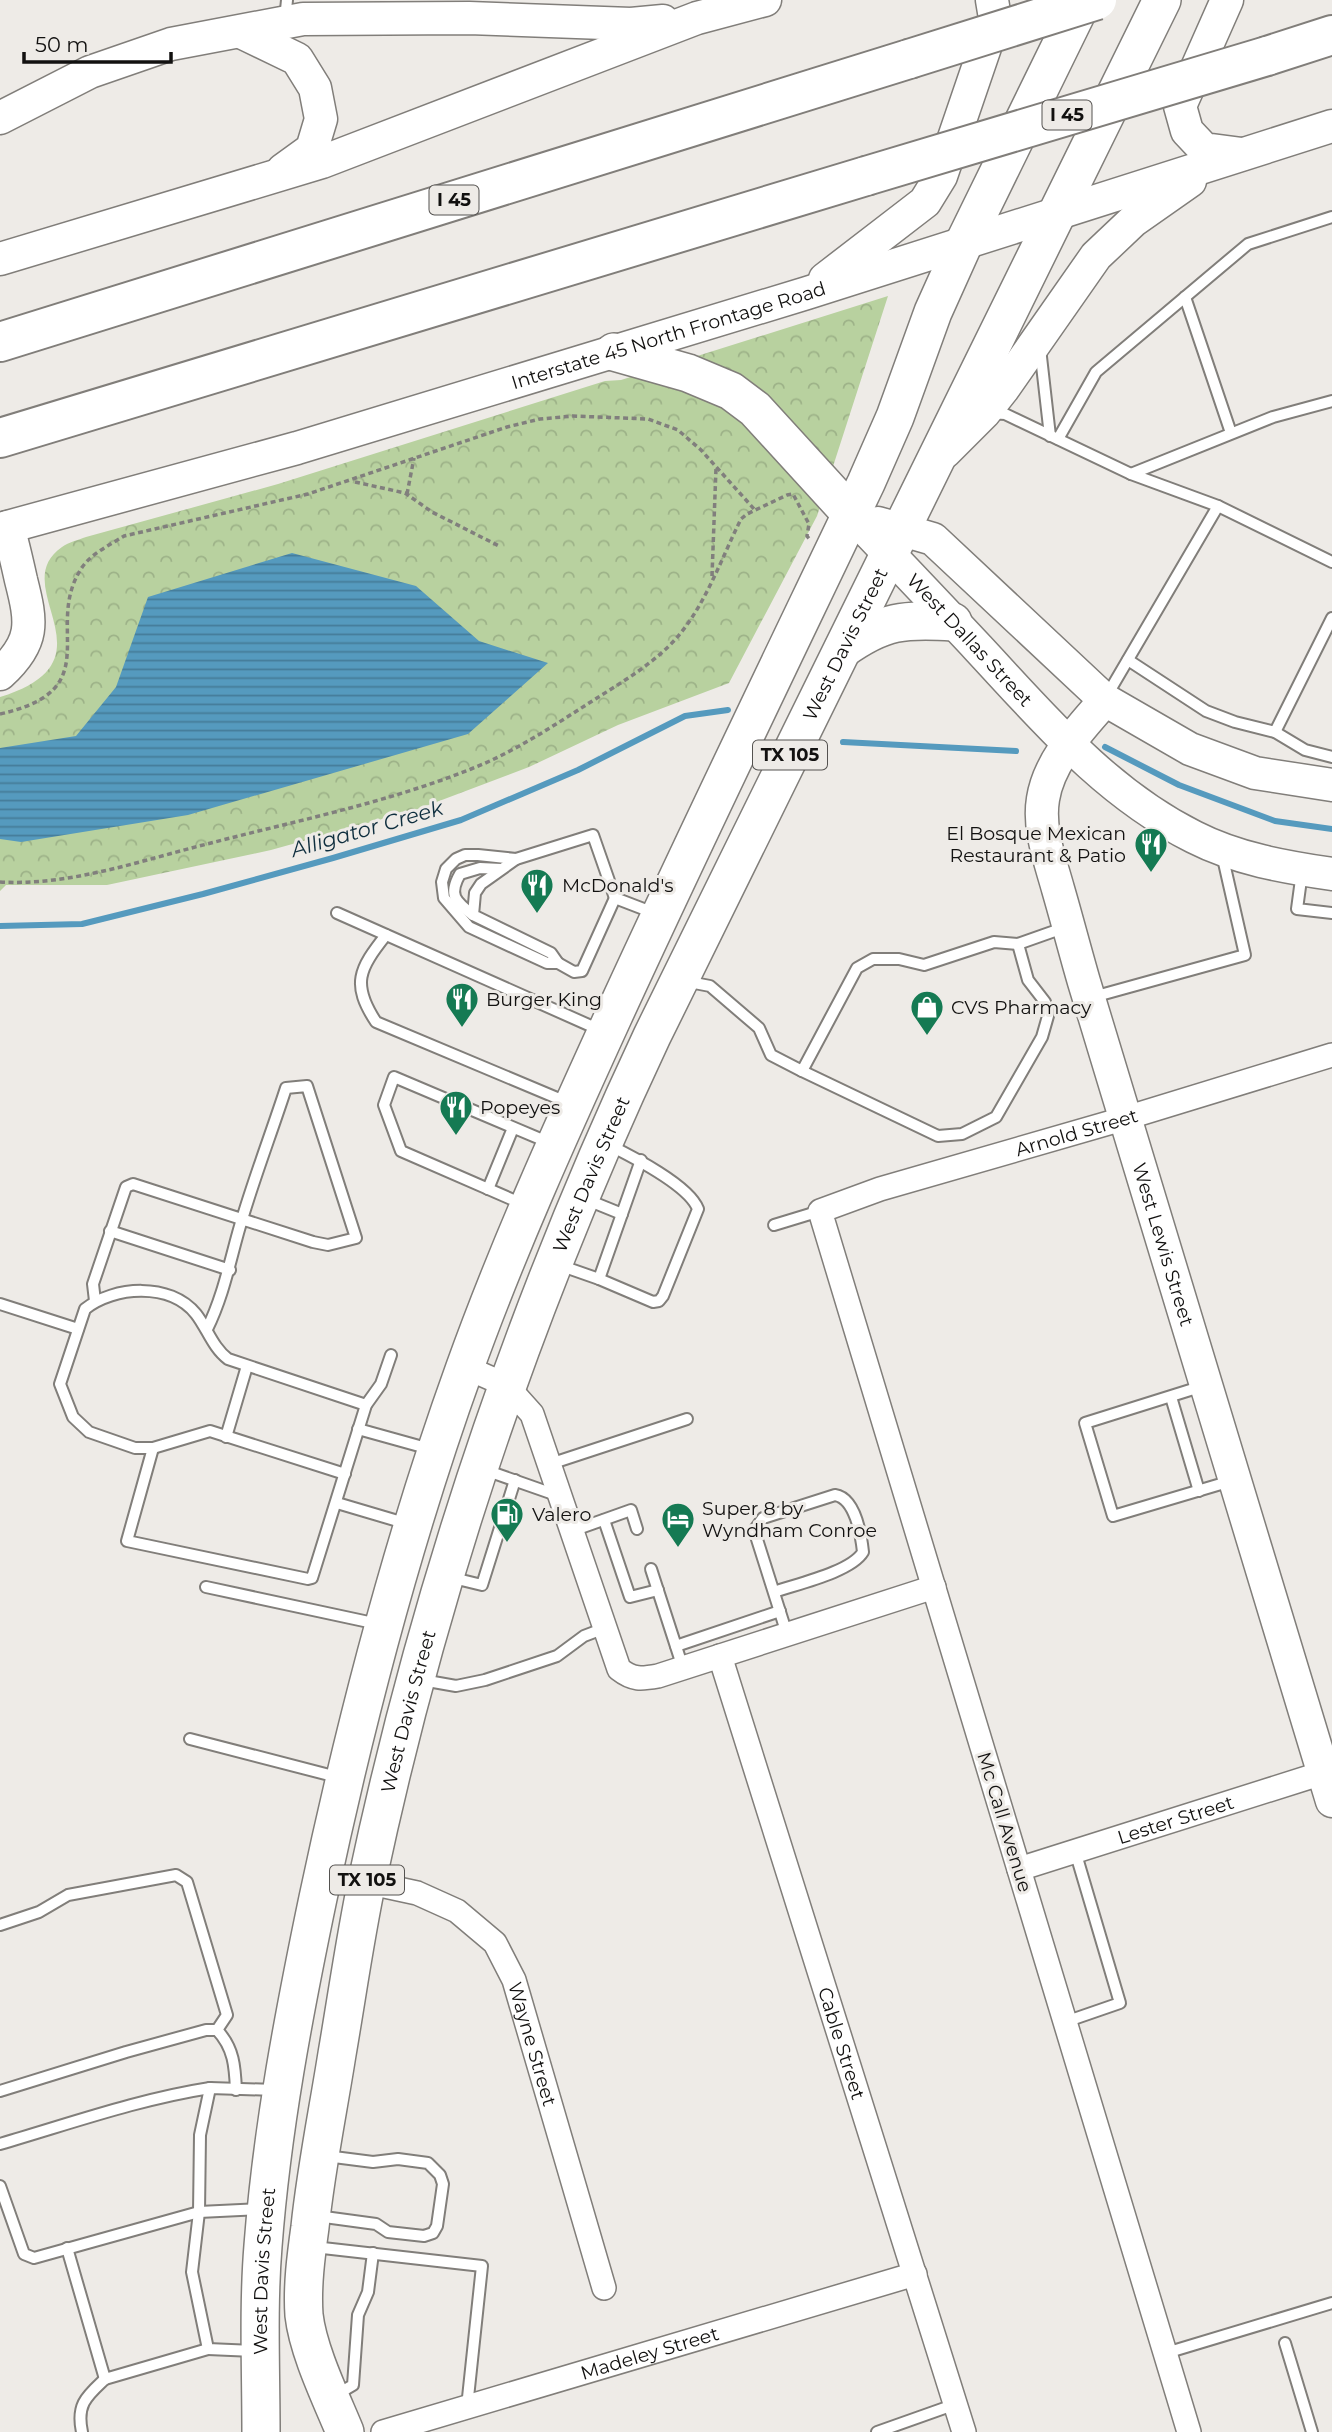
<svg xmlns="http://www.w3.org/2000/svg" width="1332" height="2432" font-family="Montserrat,sans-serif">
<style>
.park{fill:url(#park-crowns)}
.water{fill:url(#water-rules)}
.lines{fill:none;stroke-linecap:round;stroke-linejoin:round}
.stream{stroke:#559abe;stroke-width:6}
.lane-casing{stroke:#817e7a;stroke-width:14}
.street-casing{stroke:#817e7a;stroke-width:26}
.secondary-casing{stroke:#817e7a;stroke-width:35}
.primary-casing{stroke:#817e7a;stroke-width:40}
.highway-casing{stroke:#817e7a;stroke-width:42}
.path{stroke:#817f7d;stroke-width:3.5;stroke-dasharray:5 3.5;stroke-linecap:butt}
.lane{stroke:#fff;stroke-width:10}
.street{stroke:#fff;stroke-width:23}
.secondary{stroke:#fff;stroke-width:32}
.primary{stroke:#fff;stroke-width:37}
.highway{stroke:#fff;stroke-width:38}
.highway-bridge-casing{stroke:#817e7a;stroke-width:42;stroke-linecap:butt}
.highway-bridge{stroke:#fff;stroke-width:38}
.labels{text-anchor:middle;stroke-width:6;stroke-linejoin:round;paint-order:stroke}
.shield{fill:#eeebe7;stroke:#545250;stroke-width:2}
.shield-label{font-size:18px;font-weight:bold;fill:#121110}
.street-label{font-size:19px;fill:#121110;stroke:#eeebe7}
.poi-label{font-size:19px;fill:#121110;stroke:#eeebe7;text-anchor:start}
.water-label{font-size:21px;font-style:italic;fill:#0e2e3e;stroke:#eeebe7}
</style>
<defs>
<pattern id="park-crowns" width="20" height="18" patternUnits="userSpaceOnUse" patternTransform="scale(1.75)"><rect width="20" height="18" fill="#b8d19f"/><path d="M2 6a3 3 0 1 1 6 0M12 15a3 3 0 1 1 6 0" fill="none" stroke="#9db288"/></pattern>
<pattern id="water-rules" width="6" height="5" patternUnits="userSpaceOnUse" patternTransform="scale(1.75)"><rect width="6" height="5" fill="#559abe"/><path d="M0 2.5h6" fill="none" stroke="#457c99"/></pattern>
</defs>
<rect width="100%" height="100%" fill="#eeebe7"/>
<!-- park -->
<path class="park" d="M 888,296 L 817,516 L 729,683 L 618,725 L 529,767 L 418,809 L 271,850 L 107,885 L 6,885 L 0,891 L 0,697 C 120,660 4,587 62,547 C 69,542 78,540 86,537 L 278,484 L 605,381 L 621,380 Z"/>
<!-- water -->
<polygon class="water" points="292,553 416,586 479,641 548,663 468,734 188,815 21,842 0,839 0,748 76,736 116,687 148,597"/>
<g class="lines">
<!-- stream -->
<g class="stream">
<polyline points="843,742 1016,751"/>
<polyline points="1105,747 1179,785 1275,821 1332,829"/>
<polyline points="0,926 82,924 203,894 333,858 461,820 578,770 685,716 728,710"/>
</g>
<defs>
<g id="lane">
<polyline points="285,20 287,0"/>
<polyline points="1185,297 1231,433"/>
<polyline points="1040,348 1050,436"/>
<polyline points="990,413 1005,414 1131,474 1218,506 1332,562"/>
<polyline points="1058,439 1096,372 1248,244 1332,217"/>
<polyline points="1131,474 1273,417 1332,401"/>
<polyline points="1128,660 1206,711 1235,722 1275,732 1332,618"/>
<polyline points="1106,697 1218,506"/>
<polyline points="1275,732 1305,750 1332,757"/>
<polyline points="516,859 478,855 465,855 456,859 446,869 442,882 444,898 469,927 547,963 558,963 574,972 582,971 615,898"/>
<polyline points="1302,872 1297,909 1332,913"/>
<polyline points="337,913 600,1030"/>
<path d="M 473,915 C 455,901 448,895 460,874 L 480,868 L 501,869"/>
<path d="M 386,935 C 359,969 351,984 376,1022 L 569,1103"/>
<polyline points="558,963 551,953 473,915 475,893 481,884 516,859 593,835 615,898 654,913"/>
<polyline points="684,981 710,986 759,1028 771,1055 802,1071 857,968 873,959 899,959 924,965 994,942 1018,944 1066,927"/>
<polyline points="1093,997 1245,955 1222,854"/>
<polyline points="802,1071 938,1136 962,1134 996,1117 1042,1037 1048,1016 1045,1002 1028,980 1018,944"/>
<polyline points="488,1189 513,1128"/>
<polyline points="585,1199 622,1214"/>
<polyline points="525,1205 401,1151 384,1105 394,1077 550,1143"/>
<polyline points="774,1225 820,1211"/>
<polyline points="110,1231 230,1270"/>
<path d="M 559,1265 L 599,1279 L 653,1302 L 659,1301 L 663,1296 L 698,1209 C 689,1185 631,1156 609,1145"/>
<polyline points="599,1279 641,1160"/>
<path d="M 95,1301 L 93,1284 L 126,1187 L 133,1184 L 313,1242 L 328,1245 L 356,1238 L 307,1086 L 286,1088 C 272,1131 256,1173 243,1216 C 231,1254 225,1293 207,1329"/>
<polyline points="0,1304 78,1329"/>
<polyline points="1203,1386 1085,1423 1113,1516 1231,1481"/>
<polyline points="1171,1397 1199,1491"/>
<polyline points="358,1429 430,1449"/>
<polyline points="226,1437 247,1366"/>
<polyline points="153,1448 127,1541 308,1579 312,1578 366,1405 381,1384 391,1355"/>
<polyline points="550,1464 687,1419"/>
<polyline points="485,1470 559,1496"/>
<path d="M 345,1474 L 210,1431 L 153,1448 L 135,1448 L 89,1432 L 73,1417 L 60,1384 L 85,1309 C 114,1286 170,1282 196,1314 C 207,1328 213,1348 228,1359 L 366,1405"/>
<polyline points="337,1503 408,1524"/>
<polyline points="604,1520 630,1597 658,1590"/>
<polyline points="572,1531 631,1510 637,1529"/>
<polyline points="651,1569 683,1668"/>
<polyline points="449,1577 482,1585 515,1480"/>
<polyline points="206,1587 378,1624"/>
<path d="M 774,1592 C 797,1584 851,1572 863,1552 C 861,1534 855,1498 835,1495 L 763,1518 L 755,1529 L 755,1533 L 787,1634"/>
<polyline points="676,1646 780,1611"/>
<polyline points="422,1680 456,1686 485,1680 557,1656 584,1636 605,1628"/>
<polyline points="190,1739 341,1778"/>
<polyline points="0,1925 39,1912 68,1895 176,1875 187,1882 227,2015 217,2030"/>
<polyline points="1065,2022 1120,2003 1075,1851"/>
<path d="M 0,2091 L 126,2052 L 206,2030 L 217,2030 C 234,2048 235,2067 236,2090"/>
<path d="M 0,2144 C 69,2124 139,2099 210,2088"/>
<polyline points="0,2186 24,2254 34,2258 199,2212 261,2209"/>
<polyline points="317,2216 376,2224 388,2232 424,2236 433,2233 437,2226 443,2184 440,2175 428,2163 398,2159 373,2162 326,2156"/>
<polyline points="314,2247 482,2266 467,2407"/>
<polyline points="67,2248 105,2379 208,2349"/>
<polyline points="1285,2343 1312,2432"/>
<polyline points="254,2351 208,2349 192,2272 199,2212 200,2135 210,2088 276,2090"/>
<polyline points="1166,2353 1332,2303"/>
<polyline points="336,2395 353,2385 358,2315 368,2292 373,2253"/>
<path d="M 82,2432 C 76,2404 87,2396 105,2379"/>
<polyline points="877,2432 956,2404"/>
</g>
<g id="street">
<path d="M 465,1367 L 506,1385 L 532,1414 L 619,1669 C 633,1680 641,1679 658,1676 L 934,1587"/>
<path id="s1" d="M 720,1656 L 964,2432"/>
<path id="s2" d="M 1019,1869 L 1332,1770"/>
<path id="s3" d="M 366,1882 L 417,1893 L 457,1911 L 495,1943 L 514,1980 L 604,2288"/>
<path id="s4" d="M 383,2432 L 915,2274"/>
<path id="s5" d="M 1189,2432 L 820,1211 L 880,1189 L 1126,1118 L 1332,1055"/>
</g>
<g id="secondary">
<polyline points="1227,0 1180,106 1187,131 1204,149 1242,154"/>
<polyline points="241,32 297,59 315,88 321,119 312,149 283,170"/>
<polyline points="0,118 90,72 171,44 303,19 469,18 631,24 663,21"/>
<polyline points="0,259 322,162 697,18 765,0"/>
<polyline points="825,279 925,202 941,176 995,18 992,0"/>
<polyline points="945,452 984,413 1003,389 1096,256 1133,221 1190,181"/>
<path id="s6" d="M 851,514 C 894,559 937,604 979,649 C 1045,720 1106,793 1194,837 C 1237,859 1285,867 1332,874"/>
<polyline points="878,523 933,539 1105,700 1190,749 1255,773 1332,785"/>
<path id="s7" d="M 0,529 L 297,448 L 807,293 L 1332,126"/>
<path d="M 0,674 C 35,642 32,623 21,580 C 17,562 13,544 8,527"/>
<path id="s8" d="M 1105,700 C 1081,728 1049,760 1043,799 C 1038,829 1050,860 1058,889 C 1067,920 1075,951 1084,982 L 1332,1801"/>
</g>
<g id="primary">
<polyline points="614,352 688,373 731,391 755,409 851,514"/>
<path d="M 843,649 C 884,620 904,619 953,622"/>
<path id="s9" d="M 261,2432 C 261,2370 258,2307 263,2246 C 272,2128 294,2013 318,1898 C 356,1719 402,1542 464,1370 C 507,1250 560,1133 613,1017 C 695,838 781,661 866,483 L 895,417 L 933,312 L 964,243 L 1083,0"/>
<path id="s10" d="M 345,2432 C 331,2398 308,2351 304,2315 C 302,2286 306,2256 310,2227 C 316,2169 328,2111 337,2054 C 347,1996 355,1938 367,1881 C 429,1589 525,1306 652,1036 L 1162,0"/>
</g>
<g id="highway">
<polyline points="1267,56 1332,35"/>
<polyline points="0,342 909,59"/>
<polyline points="0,438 866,176"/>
</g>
</defs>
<!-- lane casing -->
<use href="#lane" class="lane-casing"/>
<!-- street casing -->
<use href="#street" class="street-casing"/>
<!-- secondary casing -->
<use href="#secondary" class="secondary-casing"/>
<!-- primary casing -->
<use href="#primary" class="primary-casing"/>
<!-- highway casing -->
<use href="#highway" class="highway-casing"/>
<!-- path -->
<g class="path">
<polyline points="355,482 405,493 432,512 499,546"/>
<polyline points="407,494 414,458"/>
<polyline points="712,576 716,468"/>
<path d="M 0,714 C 109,690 43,628 81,569 C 90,554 110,545 124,536 L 308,494 L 507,427 L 540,419 L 573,416 L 648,419 L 678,430 L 701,450 L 755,510"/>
<path d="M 0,882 C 70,886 139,861 207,844 C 295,821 386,803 471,769 C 512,753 550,728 586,705 C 614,687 644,670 668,647 C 703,613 720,561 741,519 L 747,514 L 787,495 L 793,494 L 809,524 L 807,536 L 810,540"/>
</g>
<!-- lane -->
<use href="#lane" class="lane"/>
<!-- street -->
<use href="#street" class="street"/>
<!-- secondary -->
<use href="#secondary" class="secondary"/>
<!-- primary -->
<use href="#primary" class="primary"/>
<!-- highway -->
<use href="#highway" class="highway"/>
<defs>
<g id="highway-bridge">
<polyline points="909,59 1097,0"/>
<polyline points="866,176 1267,56"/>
</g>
</defs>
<!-- highway-bridge casing -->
<use href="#highway-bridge" class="highway-bridge-casing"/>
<!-- highway-bridge -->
<use href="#highway-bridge" class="highway-bridge"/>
</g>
<!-- icons -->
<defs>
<symbol id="restaurant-pin" viewBox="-11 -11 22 30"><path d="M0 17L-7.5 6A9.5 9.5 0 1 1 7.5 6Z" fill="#157a53" stroke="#eeebe7"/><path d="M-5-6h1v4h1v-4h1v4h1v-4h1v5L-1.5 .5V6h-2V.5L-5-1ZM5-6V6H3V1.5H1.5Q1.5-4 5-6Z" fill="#fff"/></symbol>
<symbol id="shop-pin" viewBox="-11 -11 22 30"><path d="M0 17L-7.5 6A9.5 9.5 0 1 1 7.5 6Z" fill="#157a53" stroke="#eeebe7"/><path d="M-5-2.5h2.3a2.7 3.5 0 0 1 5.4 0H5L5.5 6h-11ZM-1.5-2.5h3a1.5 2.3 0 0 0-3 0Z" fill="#fff"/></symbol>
<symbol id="fuel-pin" viewBox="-11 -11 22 30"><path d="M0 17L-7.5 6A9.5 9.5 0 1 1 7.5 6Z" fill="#157a53" stroke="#eeebe7"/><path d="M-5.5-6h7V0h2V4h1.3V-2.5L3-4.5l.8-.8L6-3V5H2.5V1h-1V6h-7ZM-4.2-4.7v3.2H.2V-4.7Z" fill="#fff"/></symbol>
<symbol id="hotel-pin" viewBox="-11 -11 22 30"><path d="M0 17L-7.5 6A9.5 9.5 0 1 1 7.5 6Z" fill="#157a53" stroke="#eeebe7"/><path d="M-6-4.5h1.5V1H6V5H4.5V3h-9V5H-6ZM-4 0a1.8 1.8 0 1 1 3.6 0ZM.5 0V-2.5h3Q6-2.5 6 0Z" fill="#fff"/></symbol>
</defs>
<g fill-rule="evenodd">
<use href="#restaurant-pin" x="1132" y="825" width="38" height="52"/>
<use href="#restaurant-pin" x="518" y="866" width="38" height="52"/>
<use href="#restaurant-pin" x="443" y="980" width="38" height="52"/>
<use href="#shop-pin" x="908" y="988" width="38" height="52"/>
<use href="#restaurant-pin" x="437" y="1088" width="38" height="52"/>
<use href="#fuel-pin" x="488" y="1495" width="38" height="52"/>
<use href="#hotel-pin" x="659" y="1500" width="38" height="52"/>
</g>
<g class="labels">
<!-- shield labels -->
<g class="shield">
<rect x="1042.5" y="100.5" width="49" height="29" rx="5"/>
<rect x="429.5" y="185.5" width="49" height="29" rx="5"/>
<rect x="753" y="740.5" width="74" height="29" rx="5"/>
<rect x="330" y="1865.5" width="74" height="29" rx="5"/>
</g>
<g class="shield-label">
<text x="1067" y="121">I 45</text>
<text x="454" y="206">I 45</text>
<text x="790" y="761">TX 105</text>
<text x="367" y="1886">TX 105</text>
</g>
<!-- street labels -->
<g class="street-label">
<text dy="7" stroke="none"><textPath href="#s7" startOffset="696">Interstate 45 North Frontage Road</textPath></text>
<text dy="7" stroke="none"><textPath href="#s6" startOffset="173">West Dallas Street</textPath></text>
<text dy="7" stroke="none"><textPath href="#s10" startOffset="1894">West Davis Street</textPath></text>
<text dy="7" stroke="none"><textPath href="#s5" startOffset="1544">Arnold Street</textPath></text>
<text dy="7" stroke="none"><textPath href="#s10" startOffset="1306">West Davis Street</textPath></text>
<text dy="7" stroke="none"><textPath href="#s8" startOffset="581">West Lewis Street</textPath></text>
<text dy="7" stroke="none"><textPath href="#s10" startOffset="738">West Davis Street</textPath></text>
<text dy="7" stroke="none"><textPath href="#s2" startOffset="164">Lester Street</textPath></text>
<text transform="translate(1005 1822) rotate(73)" y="7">Mc Call Avenue</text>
<text dy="7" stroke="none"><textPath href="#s3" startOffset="254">Wayne Street</textPath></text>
<text dy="7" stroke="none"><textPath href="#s1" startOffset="406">Cable Street</textPath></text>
<text dy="7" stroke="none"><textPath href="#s9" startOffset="161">West Davis Street</textPath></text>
<text dy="7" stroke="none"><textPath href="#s4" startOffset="278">Madeley Street</textPath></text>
</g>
<!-- poi labels -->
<g class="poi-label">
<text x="1126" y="840" text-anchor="end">El Bosque Mexican<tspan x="1126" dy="22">Restaurant &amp; Patio</tspan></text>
<text x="562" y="892">McDonald's</text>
<text x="486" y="1006">Burger King</text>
<text x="951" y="1014">CVS Pharmacy</text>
<text x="480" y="1114">Popeyes</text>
<text x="702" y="1515">Super 8 by<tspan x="702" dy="22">Wyndham Conroe</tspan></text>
<text x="532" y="1521">Valero</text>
</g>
<!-- water labels -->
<g class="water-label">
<text transform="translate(367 829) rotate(-16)" y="7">Alligator Creek</text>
</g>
</g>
<!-- scale -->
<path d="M24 52v10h147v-10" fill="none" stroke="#121110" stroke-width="3.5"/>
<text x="35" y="52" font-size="21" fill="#121110" stroke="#eeebe7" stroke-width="5" paint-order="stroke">50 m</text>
</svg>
